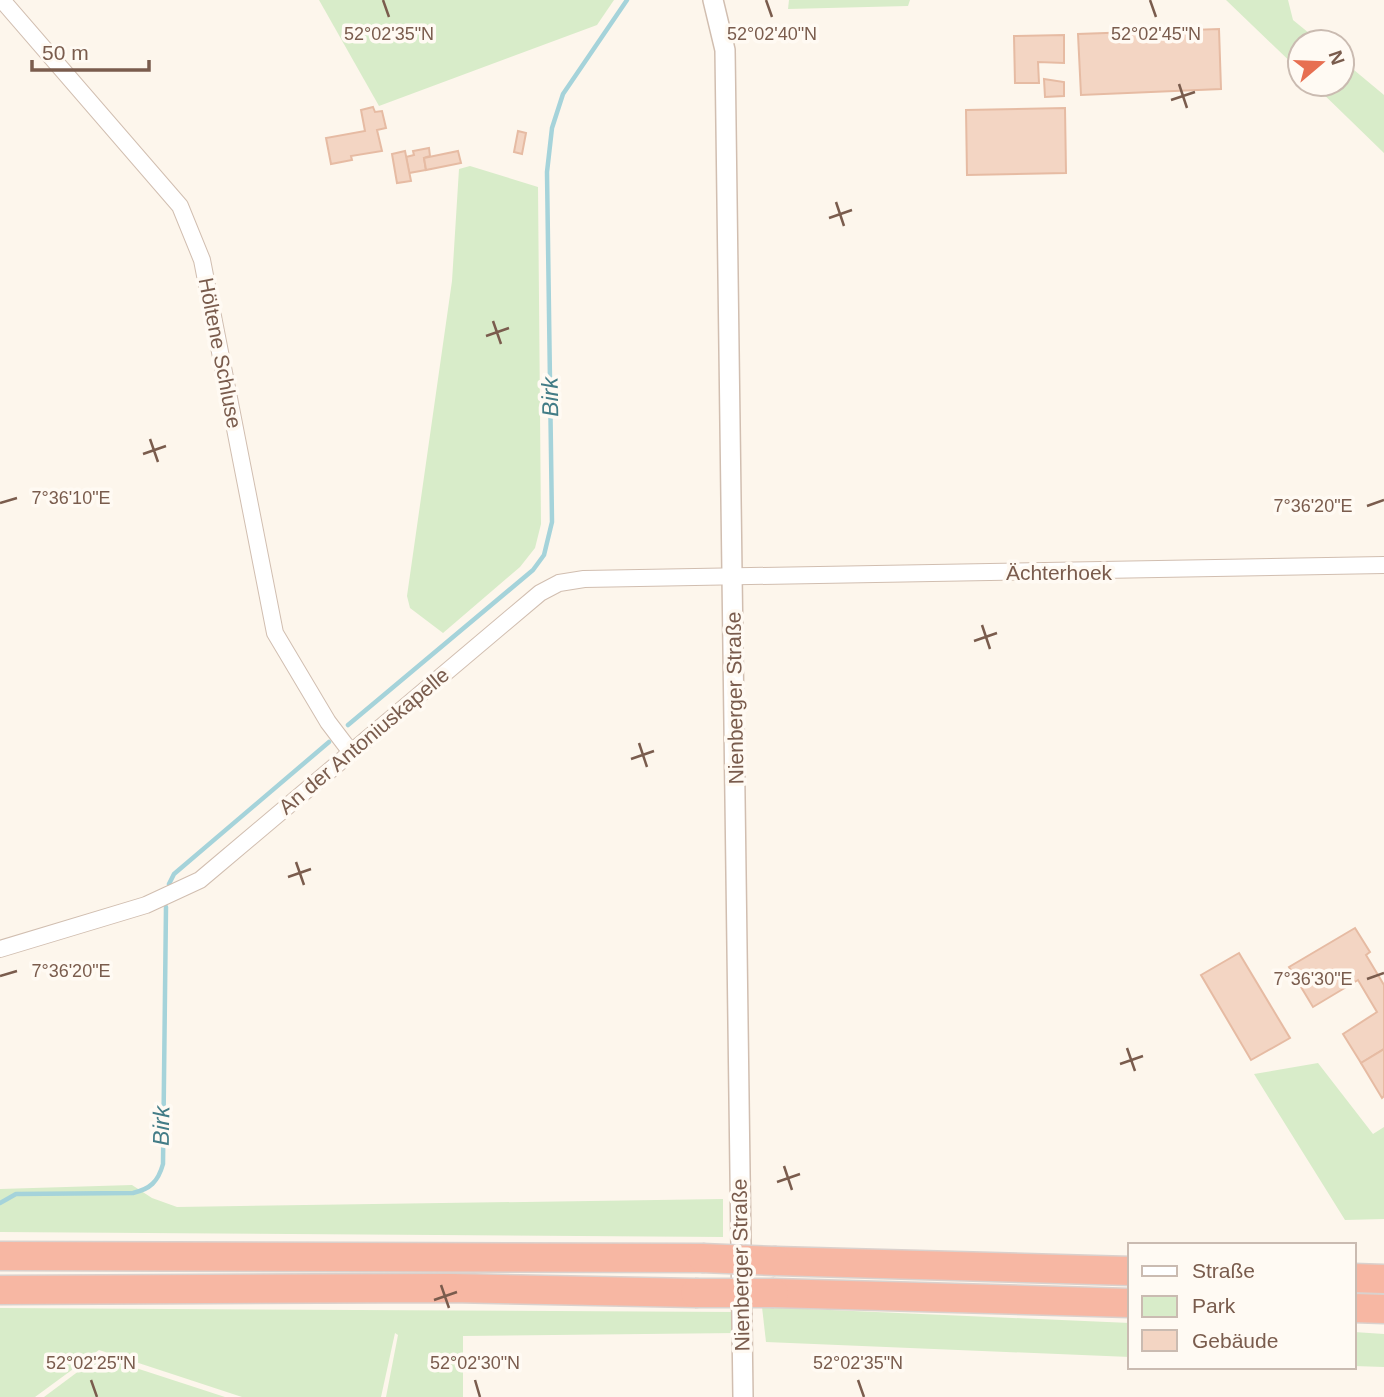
<svg xmlns="http://www.w3.org/2000/svg" width="1384" height="1397" font-family="Arial,sans-serif">
<style>
.green{fill:#d8ecc9}
.lines{fill:none;stroke-linecap:round;stroke-linejoin:round}
.stream{stroke:#a5d3da;stroke-width:4.5}
.building{fill:#f3d5c3;stroke:#e6bba3;stroke-width:2}
.minor-casing{stroke:#d1beb0;stroke-width:18}
.tertiary-casing{stroke:#d1beb0;stroke-width:22}
.motorway-casing{stroke:#dad1cd;stroke-width:31}
.minor{stroke:#fff;stroke-width:16}
.tertiary{stroke:#fff;stroke-width:19}
.motorway{stroke:#f7b7a3;stroke-width:28}
.motorway-bridge-casing{stroke:#dad1cd;stroke-width:31;stroke-linecap:butt}
.motorway-bridge{stroke:#f7b7a3;stroke-width:28}
.ticks{fill:none;stroke:#7a5c4d;stroke-width:2.5}
.labels{text-anchor:middle;stroke-width:7;stroke-linejoin:round;paint-order:stroke}
.street-label{font-size:21px;fill:#7a5c4d;stroke:#fffaf3}
.water-label{font-size:23px;font-style:italic;fill:#437c86;stroke:#fffaf3}
.ticks-label{font-size:18px;text-anchor:middle;fill:#7a5c4d;stroke:#fffaf3;stroke-width:7;stroke-linejoin:round;paint-order:stroke}
</style>
<rect width="100%" height="100%" fill="#fdf6ec"/>
<!-- green -->
<g class="green">
<polygon points="319,0 614,0 597,25 379,106"/>
<polygon points="789,0 910,0 908,6 788,9"/>
<polygon points="1226,0 1288,0 1293,20 1320,42 1300,42 1300,71"/>
<polygon points="1342,60 1384,95 1384,153 1313,84 1342,84"/>
<polygon points="470,166 538,187 541,524 535,548 520,567 443,633 410,608 407,596 452,281 459,169"/>
<polygon points="1318,1063 1373,1134 1384,1127 1384,1219 1345,1220 1254,1074"/>
<polygon points="132,1185 152,1198 177,1207 723,1199 723,1237 0,1232 0,1189"/>
<polygon points="762,1307 1130,1323 1130,1357 766,1342"/>
<polygon points="0,1308 737,1312 737,1333 463,1336 463,1397 386,1397 398,1335 395,1333 381,1397 242,1397 99,1350 35,1397 0,1397"/>
<polygon points="1354,1332 1384,1334 1384,1367 1354,1366"/>
<polygon points="99,1356 225,1397 44,1397"/>
</g>
<g class="lines">
<!-- stream -->
<g class="stream">
<polyline points="348,725 533,570 544,555 552,522 547,172 552,128 563,94 627,0"/>
<polyline points="169,884 174,874 329,742"/>
<path d="M 0,1203 L 16,1194 L 133,1193 C 150,1189 158,1182 163,1164 L 166,907"/>
</g>
</g>
<!-- building -->
<g class="building">
<polygon points="1219,29 1221,89 1081,95 1078,34"/>
<polygon points="1064,35 1064,63 1038,62 1039,83 1015,83 1014,36"/>
<polygon points="1044,79 1064,82 1064,96 1045,97"/>
<polygon points="373,107 375,112 382,111 386,128 377,130 382,151 351,156 352,160 331,164 326,138 365,131 361,110"/>
<polygon points="1065,108 1066,173 967,175 966,110"/>
<polygon points="518,131 526,133 522,154 514,152"/>
<polygon points="429,148 430,156 424,158 426,170 409,173 406,157 414,155 413,151"/>
<polygon points="405,151 411,181 397,183 392,154"/>
<polygon points="458,151 461,163 426,170 424,158"/>
<polygon points="1355,928 1370,952 1366,955 1384,985 1384,1049 1361,1063 1343,1034 1377,1012 1358,980 1313,1007 1289,967"/>
<polygon points="1239,953 1290,1038 1251,1060 1201,975"/>
<polygon points="1384,1049 1384,1096 1382,1098 1361,1063"/>
</g>
<g class="lines">
<defs>
<g id="minor">
<polyline points="2,0 180,206 202,260 275,633 328,722 350,751"/>
<path d="M 0,949 L 146,905 L 200,880 L 540,593 L 559,583 L 584,579 C 850,572 1117,571 1384,565"/>
</g>
<polyline id="tertiary" points="713,0 725,50 743,1397"/>
<g id="motorway">
<polyline points="0,1256 702,1258"/>
<polyline points="776,1261 1130,1271"/>
<polyline points="1354,1278 1384,1279"/>
<polyline points="0,1290 451,1288 695,1293"/>
<polyline points="774,1293 1130,1303"/>
<polyline points="1354,1308 1384,1309"/>
</g>
</defs>
<!-- minor casing -->
<use href="#minor" class="minor-casing"/>
<!-- tertiary casing -->
<use href="#tertiary" class="tertiary-casing"/>
<!-- motorway casing -->
<use href="#motorway" class="motorway-casing"/>
<!-- minor -->
<use href="#minor" class="minor"/>
<!-- tertiary -->
<use href="#tertiary" class="tertiary"/>
<!-- motorway -->
<use href="#motorway" class="motorway"/>
<defs>
<g id="motorway-bridge">
<polyline points="702,1258 776,1261"/>
<polyline points="695,1293 774,1293"/>
</g>
</defs>
<!-- motorway-bridge casing -->
<use href="#motorway-bridge" class="motorway-bridge-casing"/>
<!-- motorway-bridge -->
<use href="#motorway-bridge" class="motorway-bridge"/>
</g>
<!-- ticks -->
<path class="ticks" d="M 383,0 L 389,17M 766,0 L 772,17M 1150,0 L 1156,17M 1179,84 L 1187,108M 1171,100 L 1195,92M 836,202 L 844,226M 829,218 L 852,210M 493,321 L 501,344M 486,336 L 509,328M 150,439 L 158,462M 143,454 L 166,446M 0,503 L 17,498M 1367,506 L 1384,500M 982,625 L 990,649M 974,641 L 997,633M 639,743 L 647,767M 631,759 L 654,751M 296,862 L 304,885M 288,877 L 311,869M 0,976 L 17,971M 1367,979 L 1384,973M 1127,1048 L 1135,1071M 1120,1064 L 1143,1056M 784,1166 L 792,1190M 777,1182 L 800,1174M 441,1285 L 449,1308M 434,1300 L 457,1292M 91,1380 L 97,1397M 475,1380 L 480,1397M 858,1380 L 864,1397"/>
<g class="labels">
<!-- street labels -->
<g class="street-label">
<text transform="translate(220 353) rotate(79)" y="7">Höltene Schluse</text>
<text x="1059" y="580">Ächterhoek</text>
<text transform="translate(735 698) rotate(-91)" y="7">Nienberger Straße</text>
<text transform="translate(364 741) rotate(-40)" y="7">An der Antoniuskapelle</text>
<text transform="translate(741 1265) rotate(-91)" y="7">Nienberger Straße</text>
</g>
<!-- water labels -->
<g class="water-label">
<text transform="translate(550 397) rotate(-91)" y="8">Birk</text>
<text transform="translate(161 1126) rotate(-89)" y="8">Birk</text>
</g>
</g>
<g class="ticks-label">
<text x="389" y="40">52°02'35"N</text>
<text x="772" y="40">52°02'40"N</text>
<text x="1156" y="40">52°02'45"N</text>
<text x="71" y="504">7°36'10"E</text>
<text x="1313" y="512">7°36'20"E</text>
<text x="71" y="977">7°36'20"E</text>
<text x="1313" y="985">7°36'30"E</text>
<text x="91" y="1369">52°02'25"N</text>
<text x="475" y="1369">52°02'30"N</text>
<text x="858" y="1369">52°02'35"N</text>
</g>
<!-- legend -->
<rect x="1128" y="1243" width="228" height="126" fill="#fffaf3" stroke="#cabbb1" stroke-width="2"/>
<rect x="1142" y="1266" width="35" height="10" fill="#ffffff" stroke="#cabbb1" stroke-width="2"/>
<text x="1192" y="1278" font-size="21" fill="#7a5c4d">Straße</text>
<rect x="1142" y="1296" width="35" height="21" fill="#d8ecc9" stroke="#cabbb1" stroke-width="2"/>
<text x="1192" y="1313" font-size="21" fill="#7a5c4d">Park</text>
<rect x="1142" y="1330" width="35" height="21" fill="#f3d5c3" stroke="#cabbb1" stroke-width="2"/>
<text x="1192" y="1348" font-size="21" fill="#7a5c4d">Gebäude</text>
<!-- north arrow -->
<g transform="translate(1321 63) rotate(71)"><circle r="33" fill="#fffaf3" stroke="#cabbb1" stroke-width="2"/>
<path d="M0-5L12 26L0 18L-12 26Z" fill="#e76f51"/>
<text y="-10" font-size="19" font-weight="bold" text-anchor="middle" fill="#7a5c4d">N</text>
</g>
<!-- scale -->
<path d="M32 60v10h117v-10" fill="none" stroke="#7a5c4d" stroke-width="3.5"/>
<text x="42" y="60" font-size="21" fill="#7a5c4d" stroke="#fffaf3" stroke-width="5" paint-order="stroke">50 m</text>
</svg>
